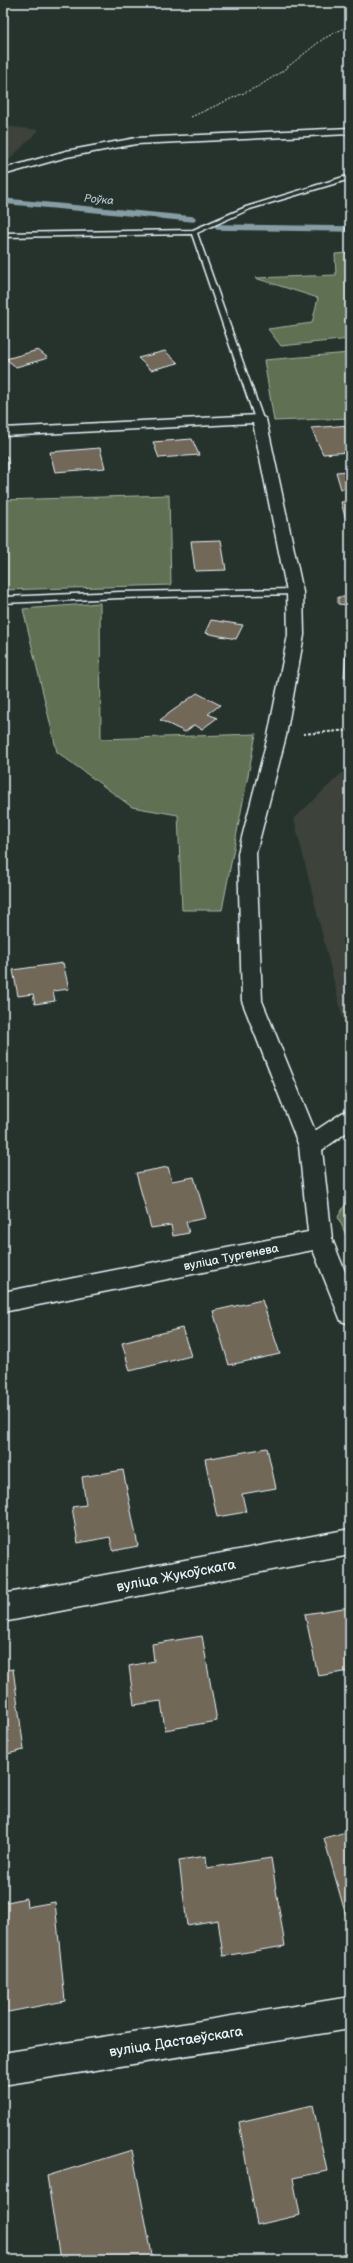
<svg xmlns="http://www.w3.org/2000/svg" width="353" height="2263" font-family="'Balsamiq Sans',sans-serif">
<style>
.built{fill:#3c433a}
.green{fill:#617152;stroke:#a4b1a5}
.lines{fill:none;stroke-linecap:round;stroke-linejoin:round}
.stream{stroke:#879da4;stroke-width:5.5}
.building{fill:#716859;stroke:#e8f1f8}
.lane-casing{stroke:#e8f1f8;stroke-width:3}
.street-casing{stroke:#e8f1f8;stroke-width:3}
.path-far1{stroke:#e8f1f8;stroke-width:1;stroke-dasharray:2 1.5;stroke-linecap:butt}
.path{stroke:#e8f1f8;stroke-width:2;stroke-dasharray:3 2;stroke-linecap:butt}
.lane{fill:#26332d;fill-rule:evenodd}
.street{fill:#26332d;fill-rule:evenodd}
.labels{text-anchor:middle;stroke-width:4;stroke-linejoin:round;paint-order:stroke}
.far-water-label{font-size:11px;font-style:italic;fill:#afc0c7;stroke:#26332d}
.street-label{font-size:12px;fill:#e8f1f8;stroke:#26332d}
.near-street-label{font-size:14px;fill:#e8f1f8;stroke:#26332d}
</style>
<rect width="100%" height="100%" fill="#26332d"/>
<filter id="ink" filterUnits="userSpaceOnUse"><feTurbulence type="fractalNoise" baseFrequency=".025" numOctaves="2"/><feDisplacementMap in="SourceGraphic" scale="8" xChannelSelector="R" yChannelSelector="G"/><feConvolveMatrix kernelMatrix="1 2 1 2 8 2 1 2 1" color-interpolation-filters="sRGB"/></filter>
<g filter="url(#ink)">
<!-- built -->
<g class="built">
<polygon points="3,126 39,130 3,166"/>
<polygon points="350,765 350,1047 294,819"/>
</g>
<!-- green -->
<g class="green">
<polygon points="350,253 350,339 281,346 268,329 312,323 318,298 255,278 336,275 335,254"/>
<polygon points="350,353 350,418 274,421 264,360"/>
<polygon points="169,495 171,585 3,590 3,500"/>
<polygon points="100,603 101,739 256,734 222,910 182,910 178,815 132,807 57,752 23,609"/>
<polygon points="350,1196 350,1244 338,1217"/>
</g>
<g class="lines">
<!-- stream -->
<g class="stream">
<polyline points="3,201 193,219"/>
<polyline points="218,227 350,229"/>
</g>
</g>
<!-- building -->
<g class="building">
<polygon points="38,350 48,358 16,367 6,359"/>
<polygon points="165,351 178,363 151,370 138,358"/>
<polygon points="350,425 350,452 323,454 311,428"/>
<polygon points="192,439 199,455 159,458 153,442"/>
<polygon points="100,448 105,468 55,472 50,452"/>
<polygon points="7,456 9,469 3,470 3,457"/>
<polygon points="350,471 350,488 341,489 336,472"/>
<polygon points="350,501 350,524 347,524 341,502"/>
<polygon points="221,540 226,570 195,571 191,541"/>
<polygon points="350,592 350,624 348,624 349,605 338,604 338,597 350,597"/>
<polygon points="211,620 243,625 236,639 205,633"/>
<polygon points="346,651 350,651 350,677 344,677"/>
<polygon points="197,693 220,705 208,714 217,718 202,729 194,725 185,732 160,720"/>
<polygon points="63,963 69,989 53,991 55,1001 35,1004 33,994 18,996 13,970"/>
<polygon points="168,1167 172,1181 194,1177 206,1218 186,1222 189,1233 173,1236 171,1225 151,1228 136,1173"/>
<polygon points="262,1300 280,1354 229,1365 213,1311"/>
<polygon points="182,1328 191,1356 130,1371 122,1343"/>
<polygon points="267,1448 276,1488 242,1494 246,1512 217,1517 205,1459"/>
<polygon points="123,1470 138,1546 113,1551 110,1537 78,1543 72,1507 86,1505 82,1477"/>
<polygon points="350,1607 350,1671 318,1676 305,1614"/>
<polygon points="202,1636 217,1721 165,1730 161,1701 134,1705 129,1666 154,1661 152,1644"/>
<polygon points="13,1669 24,1750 3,1755 3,1671"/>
<polygon points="350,1831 350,1930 324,1838"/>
<polygon points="206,1856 207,1868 271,1858 285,1946 223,1956 218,1920 187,1925 179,1860"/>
<polygon points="26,1898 27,1907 55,1902 65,2001 3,2013 3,1903"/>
<polygon points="313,2105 327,2171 293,2178 300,2215 257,2225 239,2122"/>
<polygon points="132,2150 153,2260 60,2260 47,2176"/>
</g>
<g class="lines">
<defs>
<g id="lane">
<polygon points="350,175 350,179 250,209 197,233 263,419 259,421 255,419 192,234 3,237 3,233 193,230 246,207"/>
<polygon points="295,589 298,590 298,594 120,598 3,603 3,597 120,592"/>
</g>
<g id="street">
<polygon points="350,128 350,134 136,144 67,157 3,175 3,169 66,151 136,138"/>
<polygon points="259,415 266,419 303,592 304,635 286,736 256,853 262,1001 315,1131 342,1113 350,1110 350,1130 322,1150 332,1239 350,1284 350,1324 341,1321 313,1250 3,1312 3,1292 308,1232 299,1146 242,1001 238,853 268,736 288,635 287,592 253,423 3,436 3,428"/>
<polygon points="350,1529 350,1555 3,1622 3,1594"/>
<polygon points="350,1997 350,2029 3,2085 3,2053"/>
</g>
</defs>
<!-- lane casing -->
<use href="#lane" class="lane-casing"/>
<!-- street casing -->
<use href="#street" class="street-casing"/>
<!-- path-far1 -->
<polyline class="path-far1" points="191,117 259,86 281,72 323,39 350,25"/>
<!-- path -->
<polyline class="path" points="303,734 350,730"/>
<!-- lane -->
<use href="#lane" class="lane"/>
<!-- street -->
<use href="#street" class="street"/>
</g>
</g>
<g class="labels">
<!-- far-water labels -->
<g class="far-water-label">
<text transform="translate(99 199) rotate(6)" y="4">Роўка</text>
</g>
<!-- street labels -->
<g class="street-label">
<text transform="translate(231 1257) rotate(-11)" y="4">вуліца Тургенева</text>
</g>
<!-- near-street labels -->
<g class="near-street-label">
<text transform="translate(176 1575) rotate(-11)" y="5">вуліца Жукоўскага</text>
<text transform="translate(176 2041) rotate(-9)" y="5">вуліца Дастаеўскага</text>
</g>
</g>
<!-- margin -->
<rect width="353" height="2263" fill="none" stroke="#26332d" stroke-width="16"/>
<rect x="8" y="8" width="337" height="2247" fill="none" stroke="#e8f1f8" stroke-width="1.5" filter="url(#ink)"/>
</svg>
